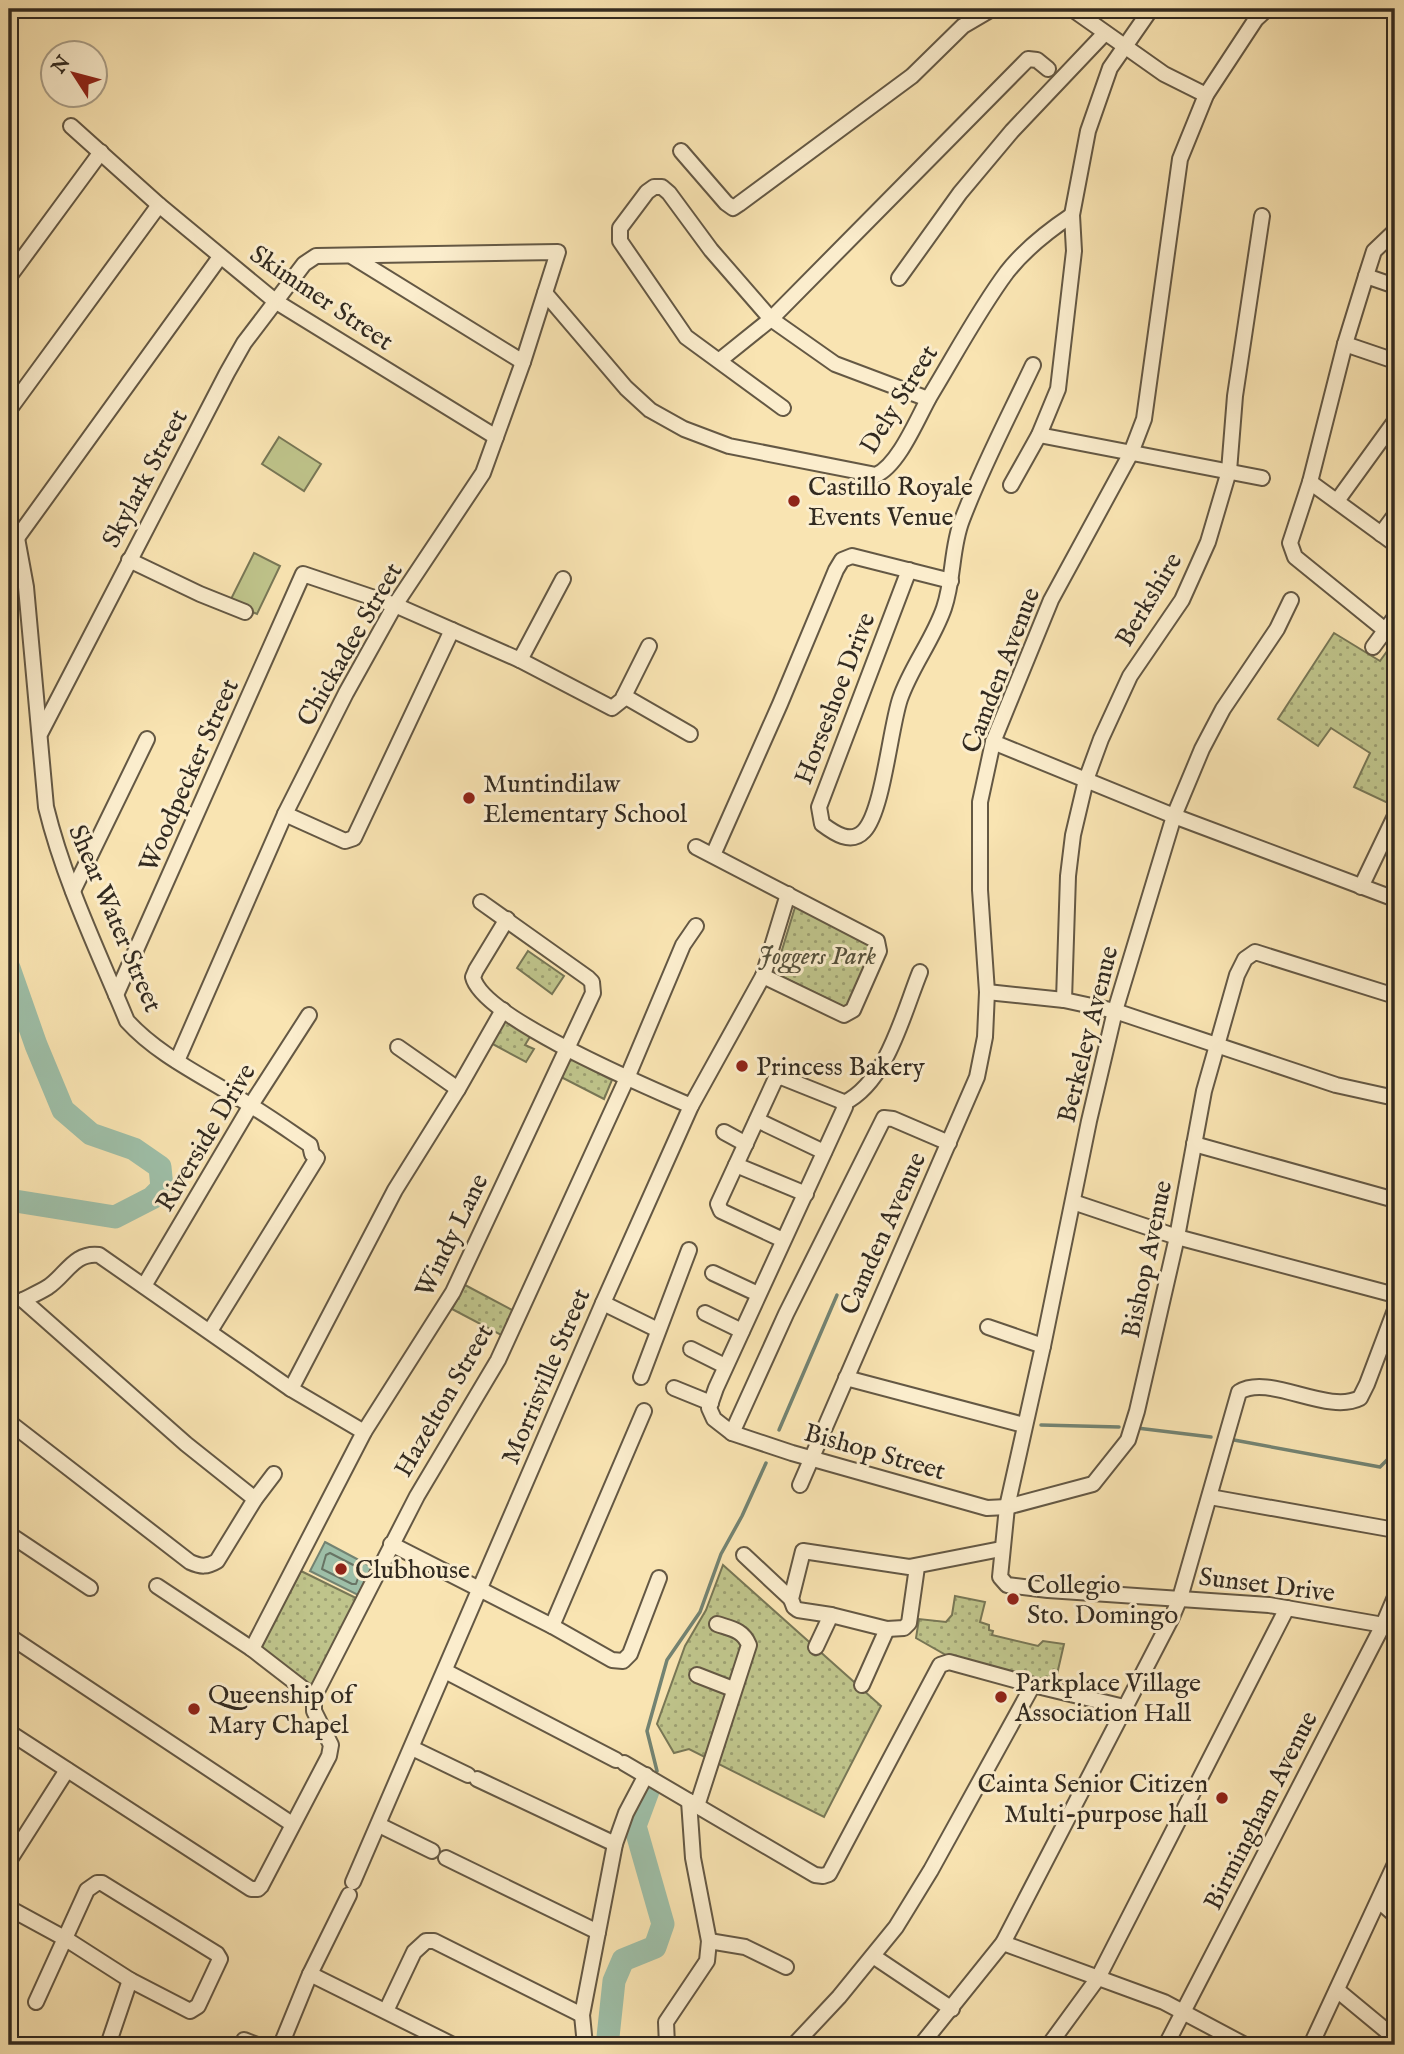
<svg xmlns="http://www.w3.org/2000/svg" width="1404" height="2054" font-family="'IM FELL English',serif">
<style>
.grass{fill:url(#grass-dots);stroke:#787756;stroke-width:2}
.garden{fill:#bfc48b;stroke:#787756;stroke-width:2}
.water{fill:#9ebfa8;stroke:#738372;stroke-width:2}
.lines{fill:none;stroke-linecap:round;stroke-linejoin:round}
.shore{stroke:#687464;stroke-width:2}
.stream{stroke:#738372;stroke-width:3.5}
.river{stroke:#9ebfa8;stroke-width:23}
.minor-casing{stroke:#645844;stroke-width:18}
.minor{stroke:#fbedcd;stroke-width:14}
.poi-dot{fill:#8f2418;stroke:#fbedcd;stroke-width:2.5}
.labels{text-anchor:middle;stroke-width:6;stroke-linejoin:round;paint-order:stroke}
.street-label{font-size:26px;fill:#322a20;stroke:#fbedcd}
.poi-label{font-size:26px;fill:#322a20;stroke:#fbedcd;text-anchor:start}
.park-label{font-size:26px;font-style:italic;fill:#55503b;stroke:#fbedcd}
</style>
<defs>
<pattern id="grass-dots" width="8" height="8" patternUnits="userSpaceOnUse" patternTransform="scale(1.75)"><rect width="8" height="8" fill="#bfc48b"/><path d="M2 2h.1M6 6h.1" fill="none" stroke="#9c9f71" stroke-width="1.8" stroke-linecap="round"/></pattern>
</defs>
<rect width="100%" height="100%" fill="#f9e4b2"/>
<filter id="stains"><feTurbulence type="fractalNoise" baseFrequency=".00286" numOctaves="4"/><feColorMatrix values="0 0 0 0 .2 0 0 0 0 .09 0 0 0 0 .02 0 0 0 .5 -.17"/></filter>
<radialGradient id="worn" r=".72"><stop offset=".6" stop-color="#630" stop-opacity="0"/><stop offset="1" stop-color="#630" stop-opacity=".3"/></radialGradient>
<!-- grass -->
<g class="grass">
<polygon points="1334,633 1380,661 1395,640 1395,795 1390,804 1354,787 1370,753 1331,728 1318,746 1278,719"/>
<polygon points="796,904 874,946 846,1008 775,973"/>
<polygon points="528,951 564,976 552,994 517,968"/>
<polygon points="503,1018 531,1035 525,1045 534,1049 526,1062 489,1042"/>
<polygon points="569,1058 612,1080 604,1099 561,1077"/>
<polygon points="465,1285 516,1312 503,1336 452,1309"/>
<polygon points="723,1565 881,1706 824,1817 689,1749 674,1753 657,1724 685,1646 706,1610"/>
<polygon points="301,1571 358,1599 312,1687 261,1647"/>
<polygon points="955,1596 985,1602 980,1622 989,1625 989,1630 993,1631 992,1635 1038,1646 1043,1641 1064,1644 1055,1683 946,1655 916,1638 919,1619 946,1622 952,1615"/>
</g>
<!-- garden -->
<g class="garden">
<polygon points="279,437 321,464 304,491 262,464"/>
<polygon points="254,553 280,566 257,614 230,601"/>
</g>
<!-- water -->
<polygon class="water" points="325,1542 372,1567 358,1595 310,1571"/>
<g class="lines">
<!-- shore -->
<polygon class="shore" points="330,1553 361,1569 356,1584 352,1584 322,1569 326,1555"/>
<!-- stream -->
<g class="stream">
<polyline points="1041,1425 1119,1427"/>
<polyline points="1137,1428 1211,1437"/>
<polyline points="779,1430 837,1295"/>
<polyline points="1234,1440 1380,1467 1390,1457 1395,1445"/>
<polyline points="657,1771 647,1731 667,1660 700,1612 721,1554 742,1516 766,1463"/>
</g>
<!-- river -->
<g class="river">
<polyline points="9,968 36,1045 63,1110 91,1134 134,1149 160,1167 162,1188 152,1198 115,1217 9,1200"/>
<polyline points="610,2045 608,2037 614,1981 623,1960 655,1947 663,1924 635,1826 648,1791"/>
</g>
<defs>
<g id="minor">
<polyline points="1072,9 1164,74 1206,95"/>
<polyline points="71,126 159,205 275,301 496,437"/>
<polyline points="681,151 726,203 733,208 739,204 912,76 963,26 992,9"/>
<polyline points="353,257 523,362"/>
<polyline points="1366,276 1395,286"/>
<polyline points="9,277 101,152"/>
<polyline points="899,278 960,193 1012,131 1105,33"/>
<path d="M 545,293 L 626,388 L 650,410 L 684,429 L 729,446 L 876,475 C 899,465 918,417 930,396 C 955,355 978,311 1007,272 C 1025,249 1048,231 1072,215"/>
<polyline points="1345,344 1395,361"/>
<polyline points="720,360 771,319 1028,59 1037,60 1048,69"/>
<polyline points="783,408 686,337 620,241 620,228 647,192 654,187 662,187 669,193 711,250 771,319 835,364 928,399"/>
<polyline points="9,410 159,205"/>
<polyline points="1039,435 1262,478"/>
<polyline points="1310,482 1395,544"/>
<polyline points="1011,485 1039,435 1058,389 1074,251 1072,215 1088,131 1110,68 1151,9"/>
<polyline points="1337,501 1395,421"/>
<path d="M 9,528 L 17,538 L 26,587 L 46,807 C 64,881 98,951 127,1021 C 156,1053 197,1073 233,1095 C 260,1110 285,1128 310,1145 L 312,1154 L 317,1158 L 210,1331"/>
<polyline points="1381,534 1395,515"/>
<polyline points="17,538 220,257"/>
<polyline points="129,560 200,594 245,612"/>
<path d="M 909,570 L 819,807 L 822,824 C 834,833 851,845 864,831 C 883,811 890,729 900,699 C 911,667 933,640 944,608 C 954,579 951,548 962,520 C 982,467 1009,416 1033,365"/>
<polyline points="1291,600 1277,629 1223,709 1202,749 1174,816 1115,1011 1089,1121 1043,1346 1007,1507 1000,1577 1007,1585 1048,1590 1269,1605 1395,1627"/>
<polyline points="1385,630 1295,557 1290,543 1310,482 1345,344 1366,276 1374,251 1395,231"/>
<polyline points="1373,647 1395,617"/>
<polyline points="520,660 563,579"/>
<polyline points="624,696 690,734"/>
<polyline points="41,732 227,373 244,343 304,264 316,256 558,252 523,362 483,473 395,605 346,693 285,814 177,1061"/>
<polyline points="993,742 1174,816 1395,899"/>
<polyline points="285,814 345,841 354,838 452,630"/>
<polyline points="696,847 877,941 879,951 853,1010 844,1015 763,976"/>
<polyline points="713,855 780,704 836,570 842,560 852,556 951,581"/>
<polyline points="1361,887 1395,816"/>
<polyline points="73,891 147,739"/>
<path d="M 507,919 L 476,970 L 473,977 C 482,1018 650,1088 691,1106"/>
<polyline points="987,992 1064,1000 1115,1011 1336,1085 1395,1098"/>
<polyline points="116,995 303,574 395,605 520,660 612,708 622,700 649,646"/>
<polyline points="1064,1000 1068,876 1073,835 1086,780 1101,739 1130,676 1182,600 1208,542 1229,471 1235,396 1262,216"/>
<polyline points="398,1047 458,1089"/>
<path d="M 844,1103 C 887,1082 903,1014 920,972"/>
<polyline points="757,1120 824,1152"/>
<polyline points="724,1132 746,1144"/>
<polyline points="1194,1144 1395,1200"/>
<polyline points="736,1165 806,1194"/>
<polyline points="1073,1202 1177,1237 1395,1295"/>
<polyline points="783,1240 721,1211 718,1204 775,1080 781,1077 841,1101 845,1107 716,1388 709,1408 714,1419 732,1433 792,1453 987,1508 1007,1507 1093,1484 1128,1440 1137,1411 1177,1237 1204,1091 1237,975 1245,959 1255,952 1395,996"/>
<polyline points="713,1273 758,1294"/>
<polyline points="144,1286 251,1105 309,1015"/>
<path d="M 23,1300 C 31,1296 40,1292 48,1287 C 66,1275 74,1252 99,1255 L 291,1389 L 364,1432"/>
<polyline points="23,1300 186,1444 255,1499"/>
<polyline points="603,1303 658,1330"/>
<polyline points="705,1313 742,1331"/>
<polyline points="988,1327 1043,1346"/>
<polyline points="691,1349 725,1366"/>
<polyline points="641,1377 689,1250"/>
<polyline points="846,1378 1024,1425"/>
<polyline points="674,1388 711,1403"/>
<polyline points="291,1389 395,1190 458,1089 503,1010"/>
<path d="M 9,1422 L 190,1562 C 201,1567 207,1567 217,1561 L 255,1499 L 274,1474"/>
<polyline points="732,1433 786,1314 884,1118 893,1119 949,1143"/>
<polyline points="800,1485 977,1077 985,1037 987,992 980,890 980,802 993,742 1051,600 1131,453 1144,419 1180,159 1206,95 1256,19 1267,9"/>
<polyline points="1210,1497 1395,1530"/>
<polyline points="9,1534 90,1588"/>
<polyline points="391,1544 552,1626 612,1660 623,1661 630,1654 659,1578"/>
<polyline points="744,1555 791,1599"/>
<polyline points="917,1567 909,1623 904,1628 887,1629 831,1615 798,1610 794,1607 791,1599 803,1551 909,1567 1001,1549"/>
<polyline points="157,1586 252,1649 314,1697"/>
<polyline points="552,1626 644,1411"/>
<polyline points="9,1636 292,1824"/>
<polyline points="816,1647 831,1615"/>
<polyline points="252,1649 364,1432 453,1292 593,993 592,982 588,978 481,902"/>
<polyline points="445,1671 616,1760"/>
<polyline points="697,1675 733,1689"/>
<polyline points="862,1685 887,1629"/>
<polyline points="9,1732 251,1889 258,1889 261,1886 329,1756 331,1745 314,1711 314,1697 417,1496 498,1360 627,1078 683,945 696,926"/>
<polyline points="412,1748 468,1775"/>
<polyline points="624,1763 815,1875 823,1876 829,1874 940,1665 949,1662 1033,1685 1124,1707"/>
<polyline points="477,1779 615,1844"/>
<path d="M 697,1806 L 749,1645 C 743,1630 732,1629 717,1624"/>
<polyline points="379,1825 432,1851"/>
<polyline points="446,1858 598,1932"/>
<polyline points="9,1861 67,1770"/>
<polyline points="353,1882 603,1303 691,1106 763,976 788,894"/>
<polyline points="1379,1901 1395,1915"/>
<polyline points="9,1908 66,1939 130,1980 190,2011 198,2006 220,1959 217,1954 102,1883 97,1883 87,1890 36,2002"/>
<polyline points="709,1941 745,1947 786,1967"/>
<polyline points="1003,1943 1164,2002 1245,2045"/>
<polyline points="873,1956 952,2009"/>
<polyline points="310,1974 453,2045"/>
<polyline points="1337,1990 1395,2038"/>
<polyline points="386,2011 414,1952 426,1941 434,1941 582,2015"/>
<polyline points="244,2040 257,2045"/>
<polyline points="108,2045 130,1980"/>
<polyline points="281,2045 310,1974 349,1895"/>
<polyline points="585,2045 582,2015 615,1844 626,1813 646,1775"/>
<polyline points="667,2045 666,2022 707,1961 709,1941 693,1858 689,1801"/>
<polyline points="794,2045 839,1997 896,1927 931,1870 1033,1685"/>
<path d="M 921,2045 L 1003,1943 L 1172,1617 L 1180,1598 L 1239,1392 C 1269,1373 1327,1415 1360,1398 L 1367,1384 L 1395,1310"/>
<polyline points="1049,2045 1098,1978 1287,1608"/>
<polyline points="1166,2045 1383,1625 1395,1597"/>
<polyline points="1311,2045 1395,1864"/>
</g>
</defs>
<!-- minor casing -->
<use href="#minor" class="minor-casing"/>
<!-- minor -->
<use href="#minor" class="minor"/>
</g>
<!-- markers -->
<g class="poi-dot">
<circle cx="794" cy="501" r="7"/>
<circle cx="469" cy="798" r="7"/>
<circle cx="742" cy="1066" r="7"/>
<circle cx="341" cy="1569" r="7"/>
<circle cx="1013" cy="1599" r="7"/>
<circle cx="1001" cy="1697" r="7"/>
<circle cx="194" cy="1709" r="7"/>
<circle cx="1222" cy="1798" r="7"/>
</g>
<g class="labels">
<!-- street labels -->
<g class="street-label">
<text transform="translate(322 297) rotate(34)" y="9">Skimmer Street</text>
<text transform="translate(898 399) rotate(-58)" y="9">Dely Street</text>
<text transform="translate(144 478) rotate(-62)" y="9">Skylark Street</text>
<text transform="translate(1148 599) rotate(-59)" y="9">Berkshire</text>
<text transform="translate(349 644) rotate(-60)" y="9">Chickadee Street</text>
<text transform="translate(1000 670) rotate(-69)" y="9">Camden Avenue</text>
<text transform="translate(834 698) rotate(-69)" y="9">Horseshoe Drive</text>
<text transform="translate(188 775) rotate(-66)" y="9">Woodpecker Street</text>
<text transform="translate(116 918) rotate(67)" y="9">Shear Water Street</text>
<text transform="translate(1087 1034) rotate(-76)" y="9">Berkeley Avenue</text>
<text transform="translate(205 1137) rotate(-59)" y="9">Riverside Drive</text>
<text transform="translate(882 1233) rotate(-66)" y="9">Camden Avenue</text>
<text transform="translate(451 1235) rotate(-64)" y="9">Windy Lane</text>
<text transform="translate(1146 1259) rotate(-78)" y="9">Bishop Avenue</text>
<text transform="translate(545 1376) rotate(-67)" y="9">Morrisville Street</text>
<text transform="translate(443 1400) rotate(-60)" y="9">Hazelton Street</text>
<text transform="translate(875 1451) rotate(16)" y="9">Bishop Street</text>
<text transform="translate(1267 1584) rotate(7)" y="9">Sunset Drive</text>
<text transform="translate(1260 1810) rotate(-63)" y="9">Birmingham Avenue</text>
</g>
<!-- poi labels -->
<g class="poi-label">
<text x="808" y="495">Castillo Royale<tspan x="808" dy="30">Events Venue</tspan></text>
<text x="483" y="792">Muntindilaw<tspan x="483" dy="30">Elementary School</tspan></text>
<text x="756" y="1075">Princess Bakery</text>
<text x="355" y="1578">Clubhouse</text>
<text x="1027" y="1593">Collegio<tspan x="1027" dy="30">Sto. Domingo</tspan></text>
<text x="1015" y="1691">Parkplace Village<tspan x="1015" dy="30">Association Hall</tspan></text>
<text x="208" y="1703">Queenship of<tspan x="208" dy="30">Mary Chapel</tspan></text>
<text x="1208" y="1792" text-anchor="end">Cainta Senior Citizen<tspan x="1208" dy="30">Multi-purpose hall</tspan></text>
</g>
<!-- park labels -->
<g class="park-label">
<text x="817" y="964">Joggers Park</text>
</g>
</g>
<!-- margin -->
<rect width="1404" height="2054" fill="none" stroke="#f9e4b2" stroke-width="35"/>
<rect x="10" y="10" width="1383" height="2033" fill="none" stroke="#322a20" stroke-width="3.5"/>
<rect x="18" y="18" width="1369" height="2019" fill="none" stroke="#322a20" stroke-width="2"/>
<!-- north arrow -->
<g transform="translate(74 74) rotate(306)"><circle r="33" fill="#fbedcd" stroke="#ab9f88" stroke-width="2"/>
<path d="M0-5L12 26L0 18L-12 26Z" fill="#8f2418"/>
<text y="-10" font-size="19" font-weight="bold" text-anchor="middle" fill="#322a20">N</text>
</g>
<rect width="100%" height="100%" filter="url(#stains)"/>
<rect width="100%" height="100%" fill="url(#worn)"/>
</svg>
